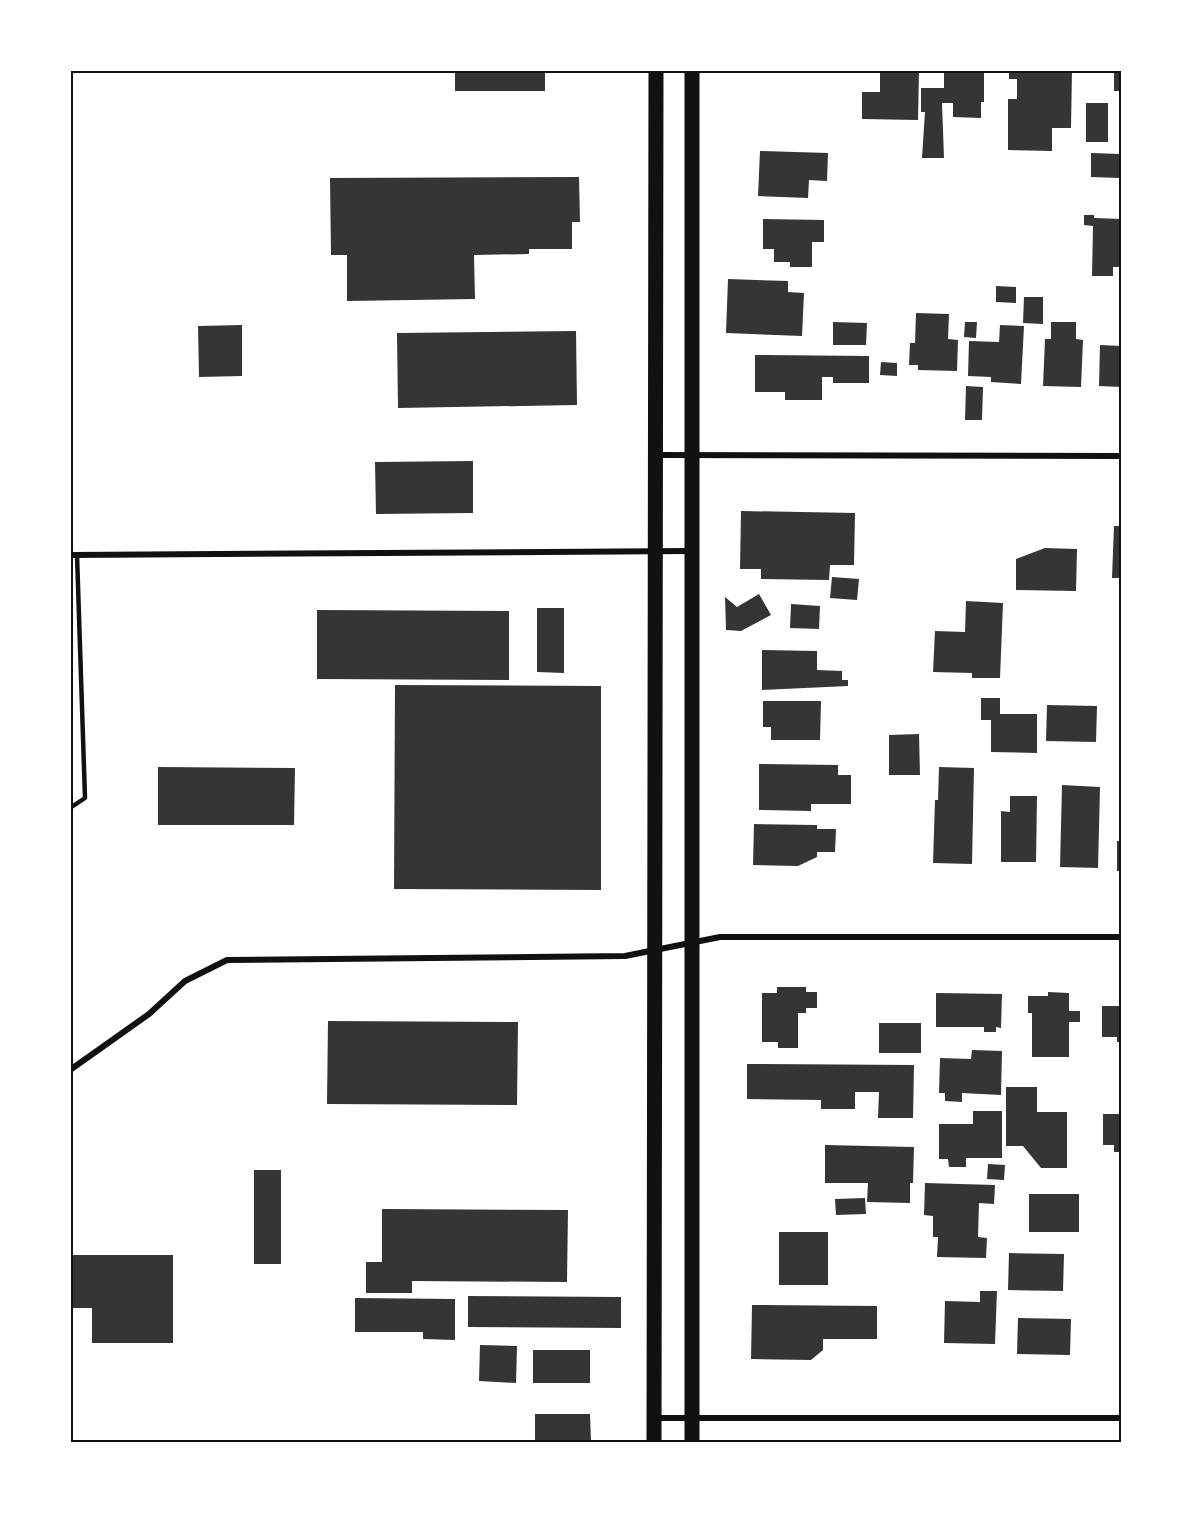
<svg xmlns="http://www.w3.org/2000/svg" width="1192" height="1513" font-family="Cabin,sans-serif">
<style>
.building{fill:#353535}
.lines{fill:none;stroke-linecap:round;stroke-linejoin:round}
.service{stroke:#111;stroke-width:4.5}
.minor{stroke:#111;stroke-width:6}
.primary{stroke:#111;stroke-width:15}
.neatline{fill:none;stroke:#111;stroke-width:2}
</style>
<rect width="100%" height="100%" fill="#fff"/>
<!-- building -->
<g class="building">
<rect x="455" y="70" width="90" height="21"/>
<polygon points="880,70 919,70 918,120 862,119 862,92 880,92"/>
<polygon points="944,70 984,70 984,102 981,102 981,118 953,117 953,103 942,103 944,158 922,158 925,112 921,112 921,88 944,88"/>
<polygon points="1009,70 1072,70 1071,128 1052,128 1052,151 1008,150 1008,99 1017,99 1017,79 1009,79"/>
<rect x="1114" y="70" width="8" height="21"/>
<rect x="1086" y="103" width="22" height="39"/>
<polygon points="760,151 828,153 827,181 809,180 808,198 758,196"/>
<polygon points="1091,153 1120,154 1119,178 1091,177"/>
<polygon points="579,177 580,222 572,222 572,249 529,249 529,254 474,255 475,299 347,301 347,255 331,255 330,178"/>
<polygon points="1084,215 1094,215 1094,218 1122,219 1122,267 1113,267 1113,276 1092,276 1093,226 1084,225"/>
<polygon points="763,219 824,220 824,242 812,242 812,267 790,267 790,262 774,262 774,249 763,249"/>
<polygon points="728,279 788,281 788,292 804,293 802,336 726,333"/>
<polygon points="996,286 1016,287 1016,303 996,302"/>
<polygon points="1024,297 1043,297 1043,324 1023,323"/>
<polygon points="916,313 949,314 948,339 958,340 957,371 918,370 918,365 909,365 910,343 915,343"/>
<polygon points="833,322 867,323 866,345 833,345"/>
<polygon points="965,322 977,322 976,338 964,337"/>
<polygon points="1051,322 1076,322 1076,339 1083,340 1081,387 1043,386 1045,339 1051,339"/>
<polygon points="242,325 242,376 199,377 198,326"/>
<polygon points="1000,325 1024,326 1021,384 991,382 991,377 968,376 969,341 999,342"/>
<polygon points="576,331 577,405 398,408 397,333"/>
<polygon points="1100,345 1122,346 1122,387 1099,386"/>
<polygon points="755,355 869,356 869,383 833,383 833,377 822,377 822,400 785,400 785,392 755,392"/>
<polygon points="881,362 897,363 897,376 880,375"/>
<polygon points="966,386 983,387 982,420 965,420"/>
<polygon points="473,461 473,513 376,514 375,462"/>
<polygon points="741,511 855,513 854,565 830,565 829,580 761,579 761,569 740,569"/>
<polygon points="1114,526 1122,526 1122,578 1112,578"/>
<polygon points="1045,548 1077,549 1076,591 1016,590 1016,559"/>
<polygon points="832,577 859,579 857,600 830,598"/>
<polygon points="759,594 771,615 741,631 726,630 725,597 737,607"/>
<polygon points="966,601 1003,603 1000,678 972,678 972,673 933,672 935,631 965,632"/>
<polygon points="791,604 820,606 819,629 790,628"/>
<polygon points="537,608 564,608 564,673 537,672"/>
<polygon points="317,610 509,611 509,680 317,679"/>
<rect x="70" y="635" width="3" height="76"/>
<polygon points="762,650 817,651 817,670 842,671 842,680 848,680 848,686 762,690"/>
<polygon points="395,685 601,686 601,890 394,889"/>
<polygon points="981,698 1000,698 1000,714 1037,714 1037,753 991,752 991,720 981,720"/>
<polygon points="763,701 821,701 820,740 771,740 771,727 763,727"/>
<polygon points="1047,705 1097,706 1096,742 1046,741"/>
<polygon points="919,734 920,775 889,775 889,735"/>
<polygon points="759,764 838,765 838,775 851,775 851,804 811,804 811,811 759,810"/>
<polygon points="158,767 295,768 294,825 158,825"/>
<polygon points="939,767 974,768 972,864 933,863 935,800 938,800"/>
<polygon points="1062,785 1100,787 1098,868 1060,867"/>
<polygon points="1010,796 1037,796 1036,862 1001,862 1001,811 1010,812"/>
<polygon points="754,824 817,825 817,829 836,829 835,852 817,852 817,857 798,866 753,865"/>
<rect x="1117" y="841" width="5" height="30"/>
<polygon points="777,987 806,987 806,992 817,992 817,1008 806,1008 806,1013 798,1013 798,1048 778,1048 778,1042 762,1042 762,993 777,993"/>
<polygon points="1048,992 1069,993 1069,1011 1080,1011 1080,1022 1069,1022 1069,1057 1032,1057 1032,1013 1028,1013 1028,996 1048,996"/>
<polygon points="936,993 1002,994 1001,1028 996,1027 996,1032 984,1032 984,1027 936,1027"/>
<polygon points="1102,1006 1122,1006 1122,1042 1117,1042 1117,1037 1102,1037"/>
<polygon points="328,1021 518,1022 517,1105 327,1104"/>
<rect x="879" y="1023" width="42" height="30"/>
<polygon points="972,1050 1002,1051 1001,1095 962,1093 962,1102 945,1101 945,1093 939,1093 940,1058 971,1059"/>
<polygon points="747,1064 914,1065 913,1118 878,1118 879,1092 855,1092 855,1109 821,1109 821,1100 747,1099"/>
<polygon points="1006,1087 1037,1087 1037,1112 1067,1112 1067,1168 1041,1168 1023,1146 1006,1146"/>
<polygon points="973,1111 1002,1111 1002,1158 966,1158 966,1167 949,1167 948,1159 939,1159 939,1124 973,1124"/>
<polygon points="1103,1114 1122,1114 1122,1152 1114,1152 1114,1145 1103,1145"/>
<polygon points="825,1145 914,1147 913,1183 910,1183 910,1203 867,1202 868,1183 825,1183"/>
<polygon points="988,1164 1005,1165 1004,1180 987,1179"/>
<rect x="254" y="1170" width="27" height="94"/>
<polygon points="925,1183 995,1185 994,1204 979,1203 978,1237 987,1238 986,1258 937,1257 938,1237 933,1237 933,1216 924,1215"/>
<rect x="1029" y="1194" width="50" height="38"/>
<polygon points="865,1198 866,1214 836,1215 835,1199"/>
<polygon points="382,1209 568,1210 567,1282 412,1281 412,1293 366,1293 366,1262 382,1262"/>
<rect x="779" y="1232" width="49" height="53"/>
<polygon points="1009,1253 1064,1254 1063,1291 1008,1290"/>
<polygon points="70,1255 173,1255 173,1343 92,1343 92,1308 70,1308"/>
<rect x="1119" y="1289" width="3" height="71"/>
<polygon points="980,1291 997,1291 995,1344 944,1343 945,1301 980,1302"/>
<polygon points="468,1296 621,1297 621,1328 468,1327"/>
<polygon points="355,1298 455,1299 455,1340 423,1339 423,1332 355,1332"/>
<polygon points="752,1305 877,1306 877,1339 823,1339 823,1350 811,1360 751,1359"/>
<polygon points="1018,1318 1071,1319 1070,1355 1017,1354"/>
<polygon points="480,1345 517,1346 516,1383 479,1381"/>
<rect x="533" y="1350" width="57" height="33"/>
<polygon points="535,1414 590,1414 591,1442 535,1442"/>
</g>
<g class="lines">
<!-- service -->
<polyline class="service" points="70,808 85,798 77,555"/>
<!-- minor -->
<g class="minor">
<polyline points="657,455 1122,456"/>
<polyline points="70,555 691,551"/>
<polyline points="70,1070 149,1014 185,981 227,960 625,956 720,937 1122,937"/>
<polyline points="654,1418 1122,1418"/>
</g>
<!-- primary -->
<g class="primary">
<polyline points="654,1442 656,70"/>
<polyline points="692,1442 692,70"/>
</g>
</g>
<!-- border -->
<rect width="1192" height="1513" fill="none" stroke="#ffffff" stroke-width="144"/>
<rect x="72" y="72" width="1048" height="1369" class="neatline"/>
</svg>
